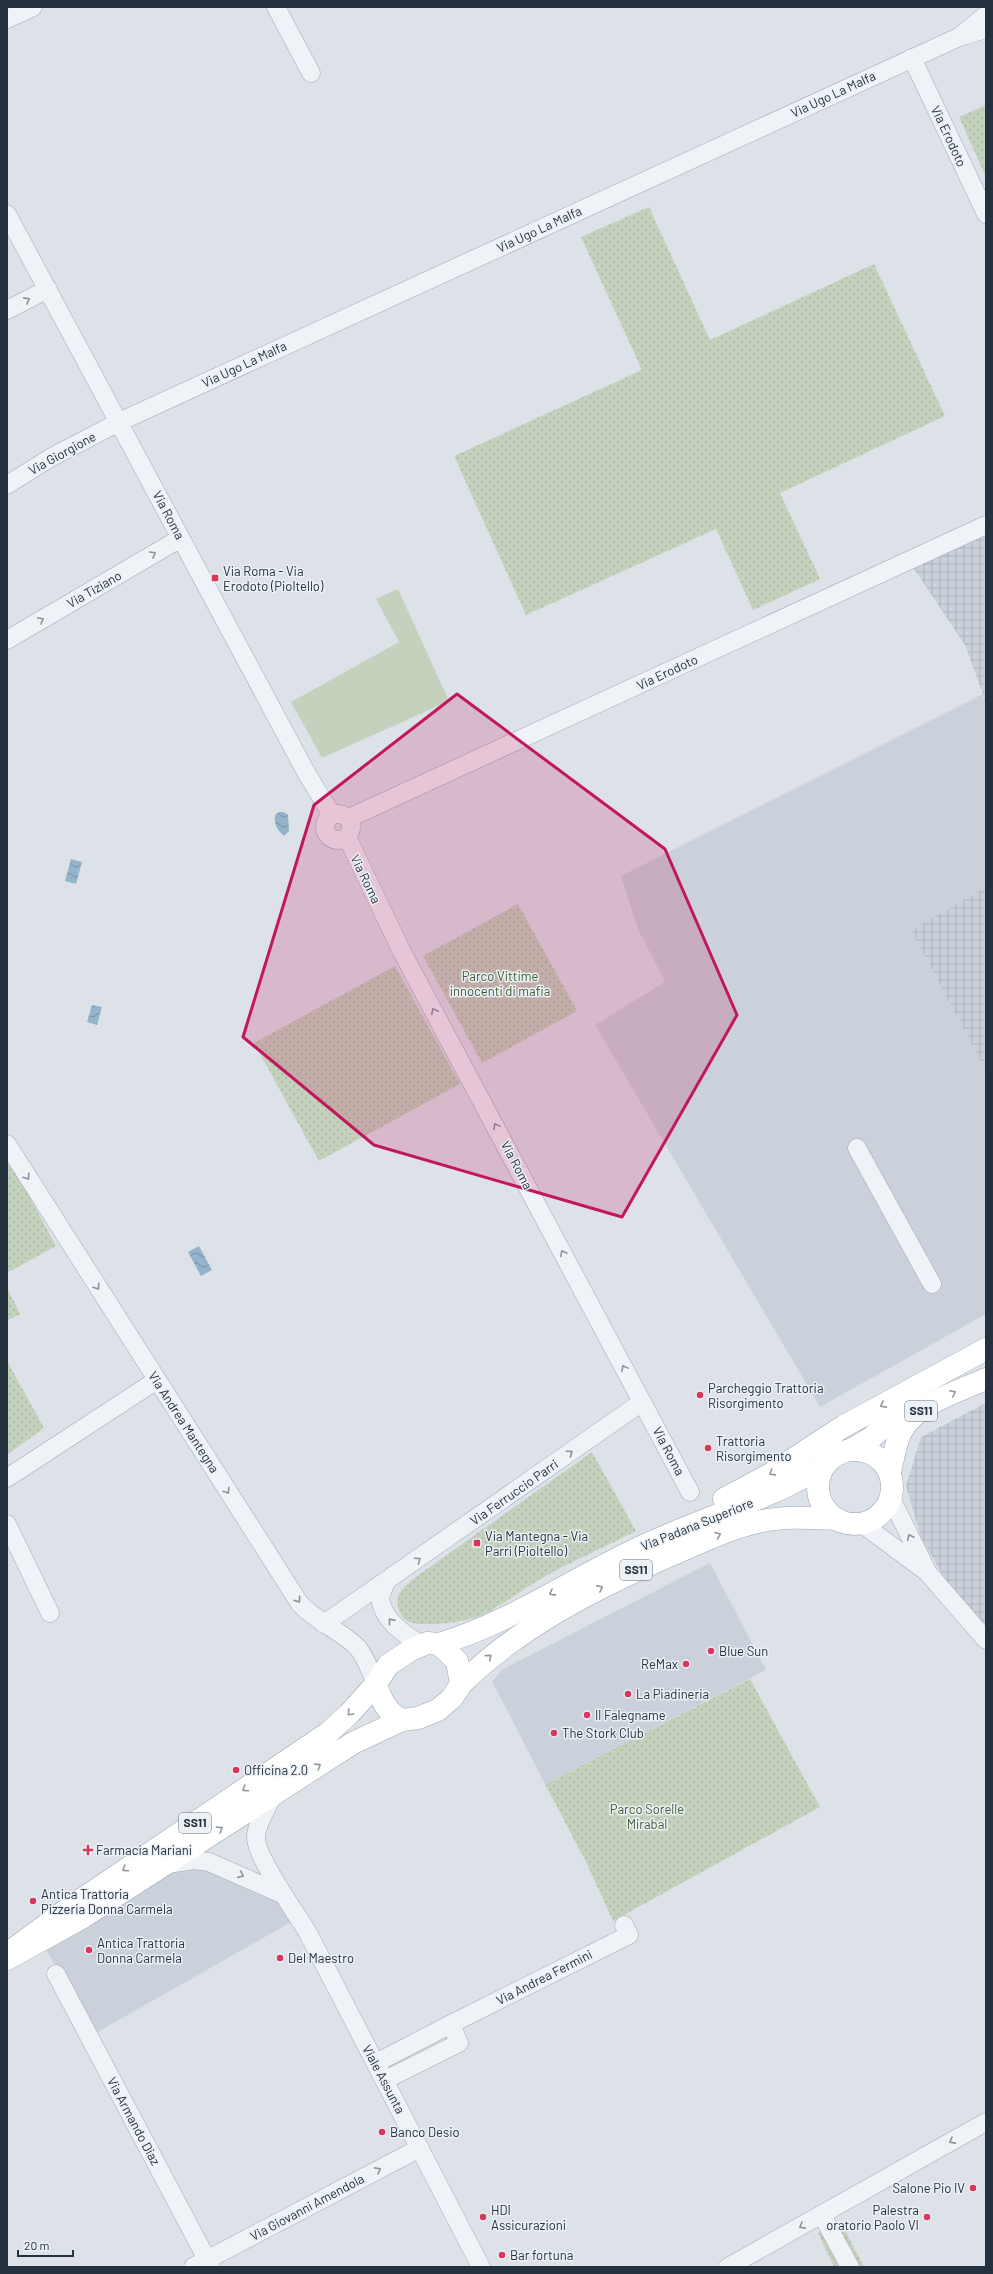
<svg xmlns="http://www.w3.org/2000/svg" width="993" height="2274" font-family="Barlow,sans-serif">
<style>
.built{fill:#cad1da}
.industrial{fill:url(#industrial-grid)}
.grass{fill:#c4d2bd}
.park{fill:url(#park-dots)}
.water{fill:url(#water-waves)}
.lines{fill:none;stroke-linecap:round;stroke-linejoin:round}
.minor-casing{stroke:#a1a9b2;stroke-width:19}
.major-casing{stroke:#9ba7b4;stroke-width:23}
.minor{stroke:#eff2f6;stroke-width:18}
.major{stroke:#fff;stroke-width:22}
.oneway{stroke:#8a929a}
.oneway2{stroke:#92989f}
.marked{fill:#c2185b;fill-opacity:0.2;stroke:#c2185b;stroke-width:3;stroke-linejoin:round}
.poi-dot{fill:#d8365d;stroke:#ecf1f5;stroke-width:1.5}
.labels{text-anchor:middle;stroke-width:3;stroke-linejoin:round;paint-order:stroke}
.shield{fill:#ecf1f5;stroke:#616b76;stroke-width:1}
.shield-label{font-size:12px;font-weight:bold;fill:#25313f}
.street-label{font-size:13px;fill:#25313f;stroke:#ecf1f5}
.poi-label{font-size:13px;fill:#25313f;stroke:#ecf1f5;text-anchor:start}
.park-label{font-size:13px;fill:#3d5c31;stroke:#ecf1f5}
</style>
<defs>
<pattern id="industrial-grid" width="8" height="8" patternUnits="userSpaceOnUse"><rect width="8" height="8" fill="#cad1da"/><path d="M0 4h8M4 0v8" fill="none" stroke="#adb4bc"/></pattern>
<pattern id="park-dots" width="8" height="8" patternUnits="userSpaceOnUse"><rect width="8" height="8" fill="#c4d2bd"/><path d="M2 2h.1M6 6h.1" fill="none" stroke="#a8b5a4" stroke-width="1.8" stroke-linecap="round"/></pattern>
<pattern id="water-waves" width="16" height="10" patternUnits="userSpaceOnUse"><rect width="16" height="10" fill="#94b4cb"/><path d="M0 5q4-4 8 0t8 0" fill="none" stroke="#7993a6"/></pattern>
</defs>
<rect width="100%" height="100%" fill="#dce2e8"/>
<!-- built -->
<g class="built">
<polygon points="983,694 986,717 986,887 911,930 986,1071 986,1314 820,1407 595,1025 665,982 638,929 621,876"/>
<polygon points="710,1563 766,1670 545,1784 492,1681 503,1669"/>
<polygon points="194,1863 279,1899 293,1921 94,2034 45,1948 166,1869"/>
</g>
<!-- industrial -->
<g class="industrial">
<polygon points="986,533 986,717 983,694 965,645 913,567"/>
<polygon points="986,887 986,1071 911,930"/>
<polygon points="986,1403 986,1632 943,1576 921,1537 906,1486 921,1437"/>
</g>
<!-- grass -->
<polygon class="grass" points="398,589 449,701 322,758 291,702 399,642 376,599"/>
<!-- park -->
<g class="park">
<polygon points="986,105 986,177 959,117"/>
<polygon points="649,207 710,340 874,264 945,416 780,493 820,579 753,610 716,529 526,615 454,456 642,370 581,237"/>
<polygon points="518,904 577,1011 482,1063 423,956"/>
<polygon points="395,966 460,1084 319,1161 254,1043"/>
<polygon points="7,1155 56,1246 7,1273"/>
<polygon points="7,1287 20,1314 7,1321"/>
<polygon points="7,1361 44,1428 7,1455"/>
<path d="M 592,1452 L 636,1531 C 605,1547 574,1560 544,1577 C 523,1589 503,1605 482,1615 C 469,1622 420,1628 407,1621 C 402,1618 399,1612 398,1606 C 395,1593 405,1587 413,1579 Z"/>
<polygon points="750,1679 820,1807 613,1921 586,1862 545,1784"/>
<polygon points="841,2222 864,2267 834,2267 818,2233"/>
</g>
<!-- water -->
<g class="water">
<path d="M 279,812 L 284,812 L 288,815 L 289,831 L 284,836 C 277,830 274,825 275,815 Z"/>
<polygon points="71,859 82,862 76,884 65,881"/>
<polygon points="92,1005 102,1007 97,1025 87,1022"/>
<polygon points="199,1246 212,1270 201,1276 188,1252"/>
</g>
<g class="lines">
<defs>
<g id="minor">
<polyline points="276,7 311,73"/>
<polyline points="986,15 959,37 986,29"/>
<polyline points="7,19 33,7"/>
<polyline points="912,58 986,214"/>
<polyline points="7,214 307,774 332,815"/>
<polyline points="7,310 48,289"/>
<polyline points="7,485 50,458 119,422 959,37"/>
<polyline points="7,640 181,538"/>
<circle cx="338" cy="827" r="13"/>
<polyline points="349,818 986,525"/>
<polyline points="347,837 402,952 690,1492"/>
<path d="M 7,1144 L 300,1604 C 317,1622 343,1632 358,1648 C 366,1658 371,1672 376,1684"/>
<polyline points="857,1148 932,1284"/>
<polyline points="7,1478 157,1380"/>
<polyline points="891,1498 926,1569"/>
<polyline points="861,1523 927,1572 986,1640"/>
<polyline points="7,1524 50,1613"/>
<path d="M 386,1582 L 380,1597 C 382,1620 404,1634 421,1645"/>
<polyline points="324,1624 642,1402"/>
<path d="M 274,1794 C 268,1807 257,1822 256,1836 C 254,1855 297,1914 308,1933 L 481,2267"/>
<polyline points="168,1864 194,1860 209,1862 282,1894"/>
<polyline points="56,1974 211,2267"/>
<polyline points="376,2063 451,2024"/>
<polyline points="385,2080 459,2043 451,2024 629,1935 624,1925"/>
<polyline points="822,2215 850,2267"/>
<polyline points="193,2267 420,2148"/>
<polyline points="728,2267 986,2122"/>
</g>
<g id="major">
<polyline points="852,1449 871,1438 913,1401"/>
<circle cx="855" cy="1487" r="37"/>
<path d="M 890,1473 C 893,1459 895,1444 901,1432 C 915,1404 959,1391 986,1379"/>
<polyline points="724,1499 769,1475 844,1426 986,1349"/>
<path d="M 439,1644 C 510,1623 572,1579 639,1548 C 700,1519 766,1501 825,1465"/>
<path d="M 376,1684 C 381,1700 387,1713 402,1720"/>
<path d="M 461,1684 C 520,1626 596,1588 671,1555 C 701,1542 730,1528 762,1521 C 786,1516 812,1518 837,1519"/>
<polyline points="7,1954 69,1908 328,1733 349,1714 376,1684 388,1665 409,1651 427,1643 439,1644 457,1661 461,1684 452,1698 438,1710 418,1718 402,1720 353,1743 83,1917 7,1959"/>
</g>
</defs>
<!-- minor casing -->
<use href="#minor" class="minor-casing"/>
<!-- major casing -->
<use href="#major" class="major-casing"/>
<!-- minor -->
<use href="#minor" class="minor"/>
<!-- major -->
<use href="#major" class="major"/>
</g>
<!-- one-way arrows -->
<defs><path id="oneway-chevron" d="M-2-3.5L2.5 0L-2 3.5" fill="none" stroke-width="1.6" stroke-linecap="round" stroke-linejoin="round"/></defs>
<g class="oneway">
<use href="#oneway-chevron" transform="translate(27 300) rotate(-28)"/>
<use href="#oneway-chevron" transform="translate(153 554) rotate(-30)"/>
<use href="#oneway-chevron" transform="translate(41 620) rotate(-30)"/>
<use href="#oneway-chevron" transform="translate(434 1011) rotate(-118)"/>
<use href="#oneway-chevron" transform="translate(496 1126) rotate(-118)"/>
<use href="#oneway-chevron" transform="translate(27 1177) rotate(57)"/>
<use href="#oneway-chevron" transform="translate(563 1253) rotate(-118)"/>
<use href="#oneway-chevron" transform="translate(97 1287) rotate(57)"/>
<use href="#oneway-chevron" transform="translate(624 1368) rotate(-118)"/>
<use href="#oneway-chevron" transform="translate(570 1453) rotate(-35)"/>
<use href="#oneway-chevron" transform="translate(227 1491) rotate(57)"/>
<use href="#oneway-chevron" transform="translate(910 1537) rotate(-116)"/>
<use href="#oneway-chevron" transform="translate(418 1560) rotate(-35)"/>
<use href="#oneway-chevron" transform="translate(298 1600) rotate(55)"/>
<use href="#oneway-chevron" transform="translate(391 1621) rotate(-129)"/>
<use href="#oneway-chevron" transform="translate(241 1875) rotate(24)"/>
<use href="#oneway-chevron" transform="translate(952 2141) rotate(151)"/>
<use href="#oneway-chevron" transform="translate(378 2170) rotate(-28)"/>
<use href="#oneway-chevron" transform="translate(802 2226) rotate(151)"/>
</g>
<g class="oneway2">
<use href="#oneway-chevron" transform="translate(953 1393) rotate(-26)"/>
<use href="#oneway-chevron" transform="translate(883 1405) rotate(152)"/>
<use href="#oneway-chevron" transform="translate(772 1473) rotate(148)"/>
<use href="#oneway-chevron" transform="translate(718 1535) rotate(-21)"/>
<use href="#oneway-chevron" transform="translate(600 1588) rotate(-28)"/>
<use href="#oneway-chevron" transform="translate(552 1593) rotate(152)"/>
<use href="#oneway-chevron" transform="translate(489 1657) rotate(-40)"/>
<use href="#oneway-chevron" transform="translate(350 1713) rotate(134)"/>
<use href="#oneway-chevron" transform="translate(318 1766) rotate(-33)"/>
<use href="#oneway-chevron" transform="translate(245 1789) rotate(146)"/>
<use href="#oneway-chevron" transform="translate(220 1829) rotate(-33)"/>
<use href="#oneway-chevron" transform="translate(125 1869) rotate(146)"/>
</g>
<!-- marked area -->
<path class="marked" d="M 457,694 L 665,849 L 737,1015 L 622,1217 L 374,1145 L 243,1037 L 314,805 Z"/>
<!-- markers -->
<g class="poi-dot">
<rect x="211" y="574" width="8" height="8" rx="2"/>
<circle cx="700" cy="1395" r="4"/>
<circle cx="708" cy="1448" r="4"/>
<rect x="473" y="1539" width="8" height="8" rx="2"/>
<circle cx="711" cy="1651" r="4"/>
<circle cx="686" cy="1664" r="4"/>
<circle cx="628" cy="1694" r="4"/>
<circle cx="587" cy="1715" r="4"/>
<circle cx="554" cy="1733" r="4"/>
<circle cx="236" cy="1770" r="4"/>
<path d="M86 1844h4v4h4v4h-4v4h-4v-4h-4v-4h4z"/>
<circle cx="33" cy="1901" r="4"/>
<circle cx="89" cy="1950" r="4"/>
<circle cx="280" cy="1958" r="4"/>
<circle cx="382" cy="2132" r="4"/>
<circle cx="973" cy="2188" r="4"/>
<circle cx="483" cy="2217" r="4"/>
<circle cx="927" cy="2217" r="4"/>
<circle cx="502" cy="2255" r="4"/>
</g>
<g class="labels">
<!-- shield labels -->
<g class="shield">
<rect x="905" y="1401" width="32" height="20" rx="3"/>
<rect x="620" y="1560" width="32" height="20" rx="3"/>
<rect x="179" y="1813" width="32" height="20" rx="3"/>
</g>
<g class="shield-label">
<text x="921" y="1415">SS11</text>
<text x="636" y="1574">SS11</text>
<text x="195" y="1827">SS11</text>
</g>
<!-- street labels -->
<g class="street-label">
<text transform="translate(833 94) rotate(-25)" y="5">Via Ugo La Malfa</text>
<text transform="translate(949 136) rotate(65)" y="5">Via Erodoto</text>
<text transform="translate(539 229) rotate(-25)" y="5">Via Ugo La Malfa</text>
<text transform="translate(244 364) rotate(-25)" y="5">Via Ugo La Malfa</text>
<text transform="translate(62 453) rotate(-29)" y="5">Via Giorgione</text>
<text transform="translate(169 515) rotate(62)" y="5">Via Roma</text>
<text transform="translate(94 589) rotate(-30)" y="5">Via Tiziano</text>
<text transform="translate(667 672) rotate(-25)" y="5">Via Erodoto</text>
<text transform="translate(366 879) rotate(64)" y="5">Via Roma</text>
<text transform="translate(517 1165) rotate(62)" y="5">Via Roma</text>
<text transform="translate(184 1422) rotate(57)" y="5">Via Andrea Mantegna</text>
<text transform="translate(669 1451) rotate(62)" y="5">Via Roma</text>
<text transform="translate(514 1492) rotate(-35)" y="5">Via Ferruccio Parri</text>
<text transform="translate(697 1524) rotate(-22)" y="5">Via Padana Superiore</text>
<text transform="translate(544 1977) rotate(-27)" y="5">Via Andrea Fermini</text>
<text transform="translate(384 2079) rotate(62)" y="5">Viale Assunta</text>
<text transform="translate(134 2121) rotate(62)" y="5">Via Armando Diaz</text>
<text transform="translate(307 2207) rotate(-28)" y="5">Via Giovanni Amendola</text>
</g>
<!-- poi labels -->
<g class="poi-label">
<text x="223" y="576">Via Roma - Via<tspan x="223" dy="15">Erodoto (Pioltello)</tspan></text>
<text x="708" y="1393">Parcheggio Trattoria<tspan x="708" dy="15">Risorgimento</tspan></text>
<text x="716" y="1446">Trattoria<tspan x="716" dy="15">Risorgimento</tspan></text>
<text x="485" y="1541">Via Mantegna - Via<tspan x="485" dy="15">Parri (Pioltello)</tspan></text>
<text x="719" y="1656">Blue Sun</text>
<text x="678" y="1669" text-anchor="end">ReMax</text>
<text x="636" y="1699">La Piadineria</text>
<text x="595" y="1720">Il Falegname</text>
<text x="562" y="1738">The Stork Club</text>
<text x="244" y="1775">Officina 2.0</text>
<text x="96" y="1855">Farmacia Mariani</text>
<text x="41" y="1899">Antica Trattoria<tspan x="41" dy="15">Pizzeria Donna Carmela</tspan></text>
<text x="97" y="1948">Antica Trattoria<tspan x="97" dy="15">Donna Carmela</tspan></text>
<text x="288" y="1963">Del Maestro</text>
<text x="390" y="2137">Banco Desio</text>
<text x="965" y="2193" text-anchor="end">Salone Pio IV</text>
<text x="491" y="2215">HDI<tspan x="491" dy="15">Assicurazioni</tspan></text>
<text x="919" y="2215" text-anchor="end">Palestra<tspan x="919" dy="15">oratorio Paolo VI</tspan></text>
<text x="510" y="2260">Bar fortuna</text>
</g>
<!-- park labels -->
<g class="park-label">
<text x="500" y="981">Parco Vittime<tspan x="500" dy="15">innocenti di mafia</tspan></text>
<text x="647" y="1814">Parco Sorelle<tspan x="647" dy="15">Mirabal</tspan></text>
</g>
</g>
<!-- border -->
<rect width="993" height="2274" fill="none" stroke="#25313f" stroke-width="16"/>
<!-- scale -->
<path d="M18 2250v6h55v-6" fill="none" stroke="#25313f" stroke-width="2"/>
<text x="24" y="2250" font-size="12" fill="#25313f" stroke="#ecf1f5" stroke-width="3" paint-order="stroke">20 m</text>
</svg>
